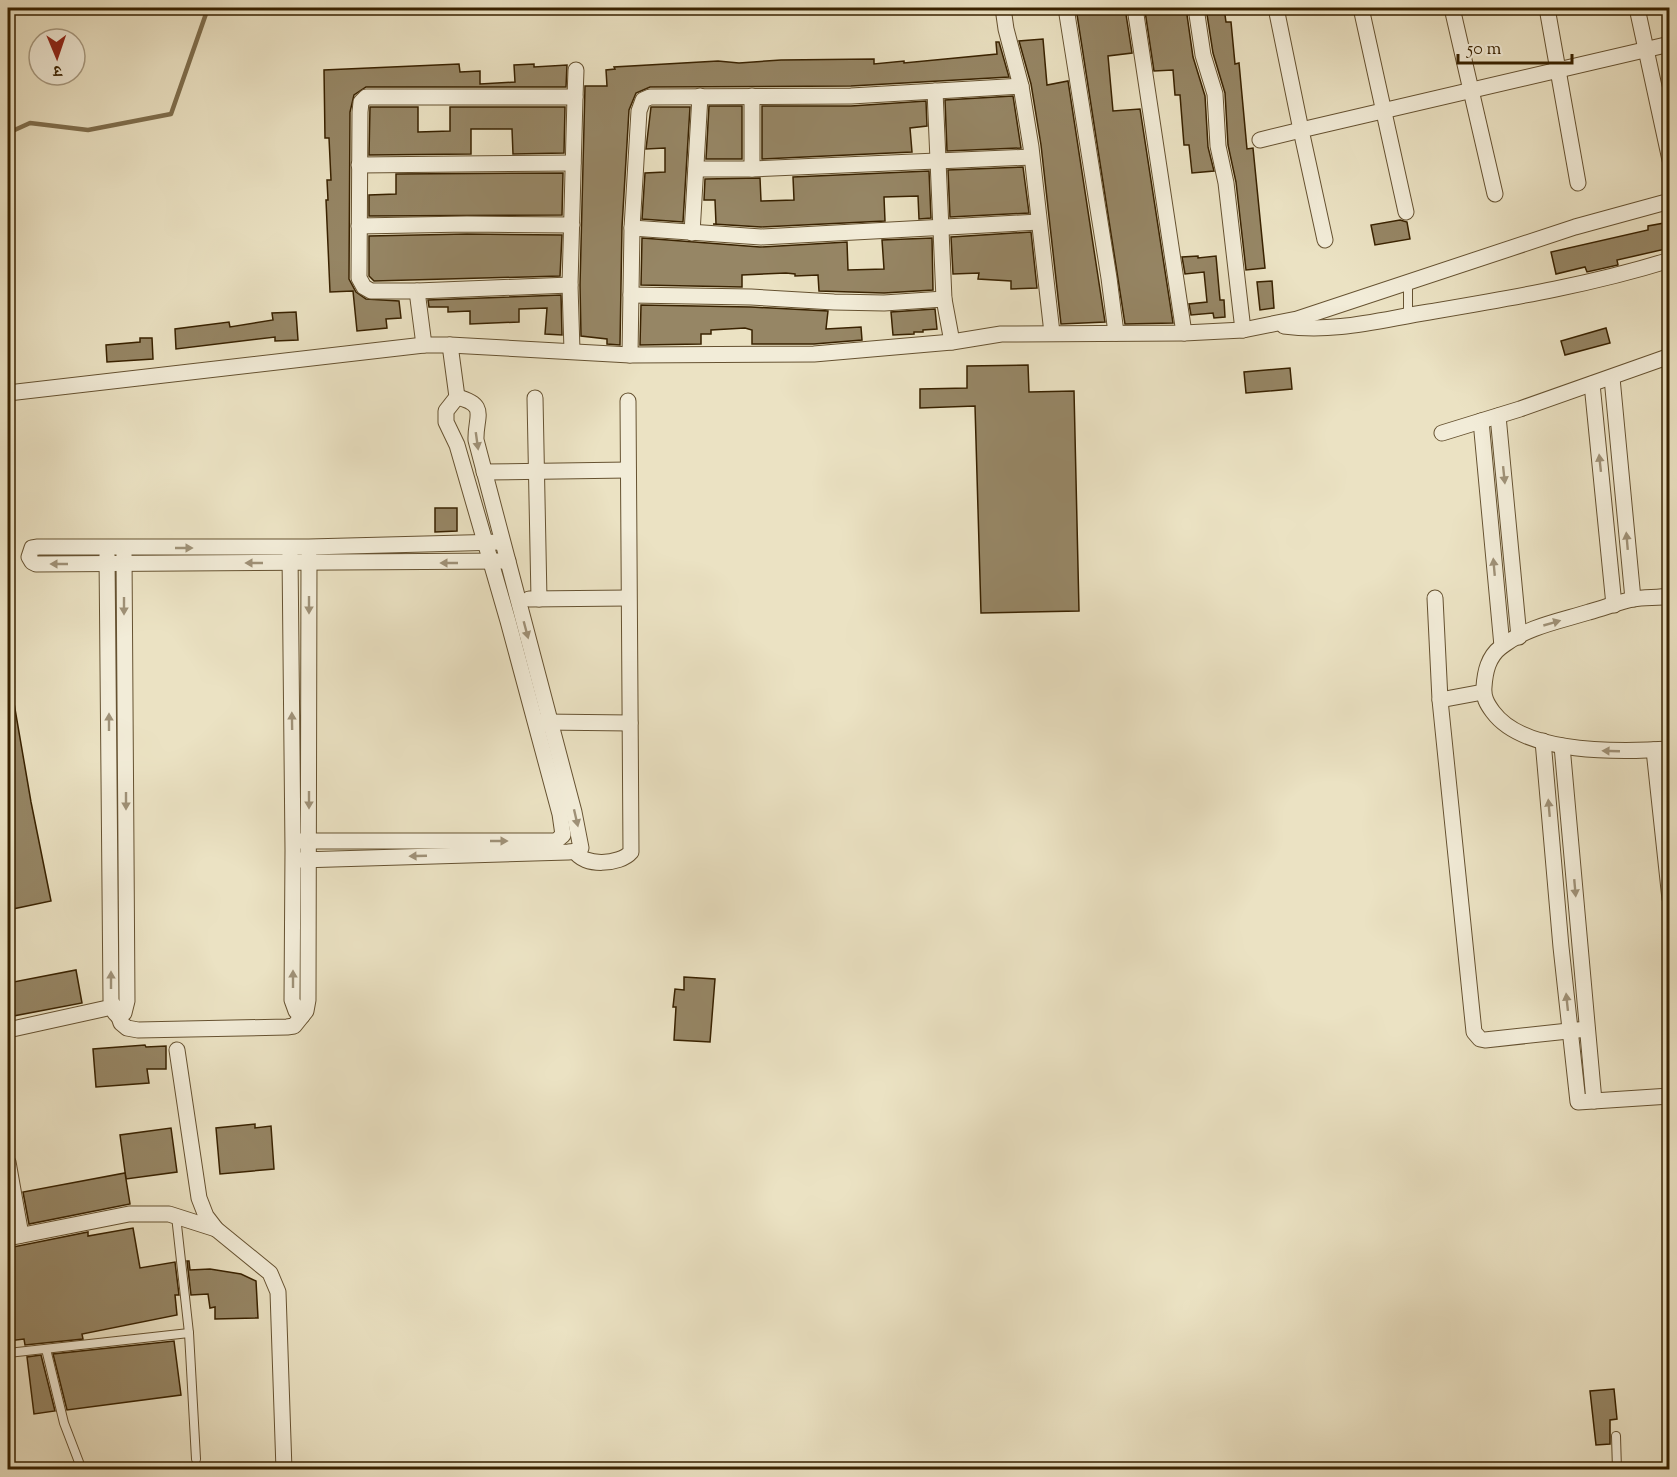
<svg xmlns="http://www.w3.org/2000/svg" width="1677" height="1477" font-family="'Sorts Mill Goudy','Noto Serif Devanagari',serif">
<style>
.lines{fill:none;stroke-linecap:round;stroke-linejoin:round}
.stream{stroke:#7f6e4d;stroke-width:4.5}
.building{fill:#968665;stroke:#392200;stroke-width:1.5}
.lane-casing{stroke:#665231;stroke-width:10}
.street-casing{stroke:#665231;stroke-width:17}
.lane{stroke:#f2ecd8;stroke-width:8}
.street{stroke:#f2ecd8;stroke-width:15}
.oneway{fill:#9f9177}
</style>
<rect width="100%" height="100%" fill="#ebe2c3"/>
<filter id="stains"><feTurbulence type="fractalNoise" baseFrequency=".00333" numOctaves="4"/><feColorMatrix values="0 0 0 0 .2 0 0 0 0 .09 0 0 0 0 .02 0 0 0 .5 -.17"/></filter>
<radialGradient id="worn" r=".72"><stop offset=".6" stop-color="#630" stop-opacity="0"/><stop offset="1" stop-color="#630" stop-opacity=".3"/></radialGradient>
<g class="lines">
<!-- stream -->
<g class="stream">
<polyline points="8,133 30,123 88,130 171,114 208,8"/>
<polyline points="8,508 10,512 8,546"/>
<polyline points="8,631 9,655 8,657"/>
</g>
</g>
<!-- building -->
<g class="building">
<polygon points="1076,8 1125,8 1132,53 1108,56 1113,111 1140,109 1173,323 1125,324"/>
<polygon points="1165,8 1186,8 1193,57 1205,96 1208,147 1214,171 1192,173 1189,145 1184,145 1180,95 1175,95 1173,70 1154,71 1145,11 1165,11"/>
<polygon points="1206,8 1224,8 1226,22 1231,22 1235,64 1239,63 1247,149 1253,148 1265,268 1246,270 1236,182 1228,145 1225,93 1213,53"/>
<polygon points="1043,39 1047,85 1068,81 1105,322 1061,324 1041,145 1031,84 1019,41"/>
<polygon points="996,42 999,42 1009,77 851,86 650,87 636,93 629,110 622,227 620,345 607,344 607,339 581,336 580,285 585,86 607,86 606,70 615,69 614,67 718,61 739,63 781,60 874,59 874,64 904,61 904,63 997,54"/>
<polygon points="459,64 460,72 480,71 480,84 515,82 514,65 534,64 534,67 567,65 566,87 366,87 354,95 350,112 349,279 356,292 366,299 399,301 401,318 386,319 387,328 357,331 353,291 330,292 326,200 328,200 327,180 331,180 329,138 325,138 324,70"/>
<polygon points="1013,96 1021,148 947,151 945,100"/>
<polygon points="926,101 927,126 910,128 912,152 762,159 762,106 851,106"/>
<polygon points="709,106 742,106 742,159 706,159"/>
<polygon points="370,107 418,107 418,132 450,131 450,107 565,107 564,153 513,154 512,129 471,129 471,154 369,155"/>
<polygon points="651,107 690,107 683,222 642,219 645,173 665,172 665,148 646,149"/>
<polygon points="1023,167 1029,213 950,217 948,170"/>
<polygon points="929,171 931,218 919,219 918,196 884,197 885,221 761,227 713,224 716,224 715,200 704,200 705,179 760,178 761,201 794,200 793,177"/>
<polygon points="563,173 562,215 369,216 369,195 396,194 396,174"/>
<polygon points="1400,220 1407,222 1410,239 1375,245 1371,225"/>
<polygon points="1670,222 1670,248 1617,260 1618,265 1587,272 1585,267 1556,274 1551,252 1648,230 1648,226"/>
<polygon points="1031,232 1037,288 1011,289 1011,281 978,279 979,273 953,274 951,237"/>
<polygon points="467,234 562,235 560,276 374,281 369,276 369,236"/>
<polygon points="642,238 760,247 847,242 848,270 884,269 882,240 932,238 933,290 884,293 819,291 818,275 795,276 795,274 786,273 742,275 742,287 641,285"/>
<polygon points="1198,256 1198,258 1216,256 1220,300 1224,300 1225,317 1214,318 1213,313 1191,315 1189,304 1207,302 1204,272 1185,274 1182,257"/>
<polygon points="1272,281 1274,308 1260,310 1257,282"/>
<polygon points="561,295 562,335 545,334 547,308 519,309 519,322 470,324 470,311 448,312 448,307 429,307 428,300"/>
<polygon points="641,305 751,307 828,311 826,329 861,327 862,340 814,344 752,344 752,330 745,328 711,330 711,334 701,334 701,344 640,345"/>
<polygon points="935,309 937,329 923,330 923,332 914,332 914,334 893,335 891,312"/>
<polygon points="296,312 298,340 275,341 275,337 176,349 175,329 229,322 230,327 273,320 272,313"/>
<polygon points="1606,328 1610,343 1565,355 1561,341"/>
<polygon points="140,338 152,338 153,359 107,362 106,345 140,342"/>
<polygon points="1028,365 1029,392 1074,391 1079,611 981,613 975,406 920,408 920,389 967,388 967,366"/>
<polygon points="1290,368 1292,389 1246,393 1244,372"/>
<polygon points="435,508 457,508 457,531 435,532"/>
<polygon points="8,703 14,703 31,802 51,901 8,910"/>
<polygon points="76,970 82,1003 8,1017 8,983"/>
<polygon points="684,977 715,979 710,1042 674,1040 676,1007 673,1007 675,989 684,990"/>
<polygon points="145,1045 146,1047 166,1046 166,1069 147,1069 149,1083 96,1087 93,1049"/>
<polygon points="255,1124 255,1128 271,1126 274,1169 220,1174 216,1128"/>
<polygon points="171,1128 177,1172 126,1179 120,1135"/>
<polygon points="125,1173 130,1204 29,1224 23,1192"/>
<polygon points="133,1228 140,1268 175,1262 179,1295 175,1295 177,1315 82,1334 83,1339 25,1345 24,1339 8,1341 8,1248 88,1232 88,1236"/>
<polygon points="187,1261 189,1261 190,1270 210,1269 241,1274 256,1281 258,1318 215,1319 215,1307 210,1308 208,1294 191,1295"/>
<polygon points="174,1341 181,1395 67,1410 53,1354"/>
<polygon points="41,1355 55,1411 34,1414 27,1357"/>
<polygon points="1614,1389 1617,1419 1610,1420 1610,1444 1596,1445 1590,1391"/>
</g>
<g class="lines">
<defs>
<g id="lane">
<polyline points="1408,315 1408,282"/>
<polyline points="176,1216 189,1333 196,1459"/>
<polyline points="46,1349 64,1423 82,1470"/>
<polyline points="8,1353 189,1333"/>
<polyline points="1616,1436 1617,1470"/>
</g>
<g id="street">
<polyline points="1003,8 1006,29 1021,86"/>
<polyline points="1066,8 1109,278 1116,333"/>
<polyline points="1135,8 1184,333"/>
<polyline points="1196,8 1203,55 1215,94 1218,146 1226,183 1243,330"/>
<polyline points="1361,8 1406,212"/>
<polyline points="1452,8 1495,194"/>
<polyline points="1547,8 1578,183"/>
<polyline points="1637,8 1670,160"/>
<polyline points="935,91 944,299 952,342"/>
<polyline points="575,97 576,70"/>
<polyline points="1260,140 1301,130 1276,8"/>
<polyline points="359,165 573,163"/>
<polyline points="696,169 752,169 1031,157"/>
<polyline points="752,169 752,96"/>
<polyline points="359,226 467,224 572,225"/>
<polyline points="632,228 761,237 1039,222"/>
<polyline points="692,233 700,96"/>
<polyline points="1325,240 1301,130 1670,44"/>
<polyline points="417,291 570,285"/>
<polyline points="631,295 751,297 834,302 884,303 944,299"/>
<path d="M 1284,326 C 1335,333 1379,320 1429,312 C 1511,298 1590,285 1670,260"/>
<polyline points="424,345 417,291 371,291 364,287 359,278 360,112 361,102 366,97 575,97 570,285 572,351"/>
<polyline points="450,345 457,397"/>
<polyline points="630,355 632,228 639,111 643,100 650,97 851,96 1021,86 1031,147 1052,333"/>
<polyline points="1612,378 1633,599"/>
<polyline points="1592,384 1614,605"/>
<polyline points="8,393 424,345 450,345 630,355 814,354 952,342 1001,334 1184,333 1243,330 1297,319 1575,227 1670,201"/>
<polyline points="535,398 539,599"/>
<polyline points="1498,416 1519,637"/>
<polyline points="1481,421 1502,646"/>
<polyline points="1442,433 1520,409 1670,356"/>
<polyline points="484,472 628,470"/>
<polyline points="502,542 309,547 38,547 32,548 29,557 32,562 36,564 508,561"/>
<polyline points="290,554 293,850 292,1000 296,1011 302,1016 306,1011 308,1000 309,556"/>
<polyline points="107,555 111,1000 115,1013 119,1017 124,1013 127,1001 124,554"/>
<path d="M 1670,596 C 1658,598 1645,597 1633,599 C 1619,602 1604,608 1589,612 C 1560,621 1526,627 1501,647 C 1488,657 1485,672 1484,687 C 1483,697 1487,704 1493,712 C 1525,755 1621,752 1670,749"/>
<polyline points="1435,598 1440,700"/>
<polyline points="529,599 628,598"/>
<polyline points="1483,692 1440,700 1474,1032 1480,1039 1485,1040 1587,1029"/>
<polyline points="543,722 630,723"/>
<polyline points="1543,741 1561,947 1578,1102 1670,1096"/>
<polyline points="1562,746 1594,1101"/>
<polyline points="1654,750 1670,899"/>
<polyline points="299,841 556,841 563,835 560,814 508,621 457,445 446,422 446,411 457,397"/>
<path d="M 575,851 C 583,867 620,865 631,852 L 628,401"/>
<path d="M 300,860 L 568,852 L 579,851 L 581,848 L 574,812 L 476,440 C 475,417 489,405 457,397"/>
<polyline points="119,1017 121,1023 127,1028 138,1030 287,1027 294,1026 302,1016"/>
<polyline points="8,1030 112,1007"/>
<polyline points="177,1050 199,1198 206,1216 216,1229 270,1273 278,1292 284,1470"/>
<polyline points="8,1162 21,1235"/>
<polyline points="8,1238 129,1214 169,1214 216,1229"/>
</g>
</defs>
<!-- lane casing -->
<use href="#lane" class="lane-casing"/>
<!-- street casing -->
<use href="#street" class="street-casing"/>
<!-- lane -->
<use href="#lane" class="lane"/>
<!-- street -->
<use href="#street" class="street"/>
</g>
<!-- one-way arrows -->
<defs><path id="oneway-solid" d="M-6-.8H1V-3.2L6.5 0L1 3.2V.8H-6Z" transform="scale(1.5)"/></defs>
<g class="oneway">
<use href="#oneway-solid" transform="translate(477 441) rotate(82)"/>
<use href="#oneway-solid" transform="translate(1600 463) rotate(-96)"/>
<use href="#oneway-solid" transform="translate(1504 475) rotate(84)"/>
<use href="#oneway-solid" transform="translate(1627 541) rotate(-95)"/>
<use href="#oneway-solid" transform="translate(184 548)"/>
<use href="#oneway-solid" transform="translate(254 563) rotate(180)"/>
<use href="#oneway-solid" transform="translate(449 563) rotate(180)"/>
<use href="#oneway-solid" transform="translate(59 564) rotate(180)"/>
<use href="#oneway-solid" transform="translate(1494 567) rotate(-95)"/>
<use href="#oneway-solid" transform="translate(309 605) rotate(90)"/>
<use href="#oneway-solid" transform="translate(124 606) rotate(90)"/>
<use href="#oneway-solid" transform="translate(1552 623) rotate(-16)"/>
<use href="#oneway-solid" transform="translate(526 630) rotate(75)"/>
<use href="#oneway-solid" transform="translate(292 721) rotate(-91)"/>
<use href="#oneway-solid" transform="translate(109 722) rotate(-90)"/>
<use href="#oneway-solid" transform="translate(1611 751) rotate(-178)"/>
<use href="#oneway-solid" transform="translate(309 800) rotate(90)"/>
<use href="#oneway-solid" transform="translate(126 801) rotate(90)"/>
<use href="#oneway-solid" transform="translate(1549 808) rotate(-95)"/>
<use href="#oneway-solid" transform="translate(576 818) rotate(77)"/>
<use href="#oneway-solid" transform="translate(499 841)"/>
<use href="#oneway-solid" transform="translate(418 856) rotate(178)"/>
<use href="#oneway-solid" transform="translate(1575 888) rotate(85)"/>
<use href="#oneway-solid" transform="translate(293 979) rotate(-90)"/>
<use href="#oneway-solid" transform="translate(111 980) rotate(-90)"/>
<use href="#oneway-solid" transform="translate(1567 1002) rotate(-96)"/>
</g>
<!-- margin -->
<rect width="1677" height="1477" fill="none" stroke="#ebe2c3" stroke-width="30"/>
<rect x="9" y="9" width="1659" height="1459" fill="none" stroke="#392200" stroke-width="3"/>
<rect x="15" y="15" width="1647" height="1447" fill="none" stroke="#392200" stroke-width="1.5"/>
<!-- north arrow -->
<g transform="translate(57 57) rotate(178)"><circle r="28" fill="#f2ecd8" stroke="#a89b82" stroke-width="1.5"/>
<path d="M0-4.5L10 22L0 15L-10 22Z" fill="#8f2418"/>
<text y="-9" font-size="16" font-weight="bold" text-anchor="middle" fill="#392200">उ</text>
</g>
<!-- scale -->
<path d="M1458 54v9h114v-9" fill="none" stroke="#392200" stroke-width="3"/>
<text x="1467" y="54" font-size="18" fill="#392200" stroke="#f2ecd8" stroke-width="4.5" paint-order="stroke">50 m</text>
<rect width="100%" height="100%" filter="url(#stains)"/>
<rect width="100%" height="100%" fill="url(#worn)"/>
</svg>
